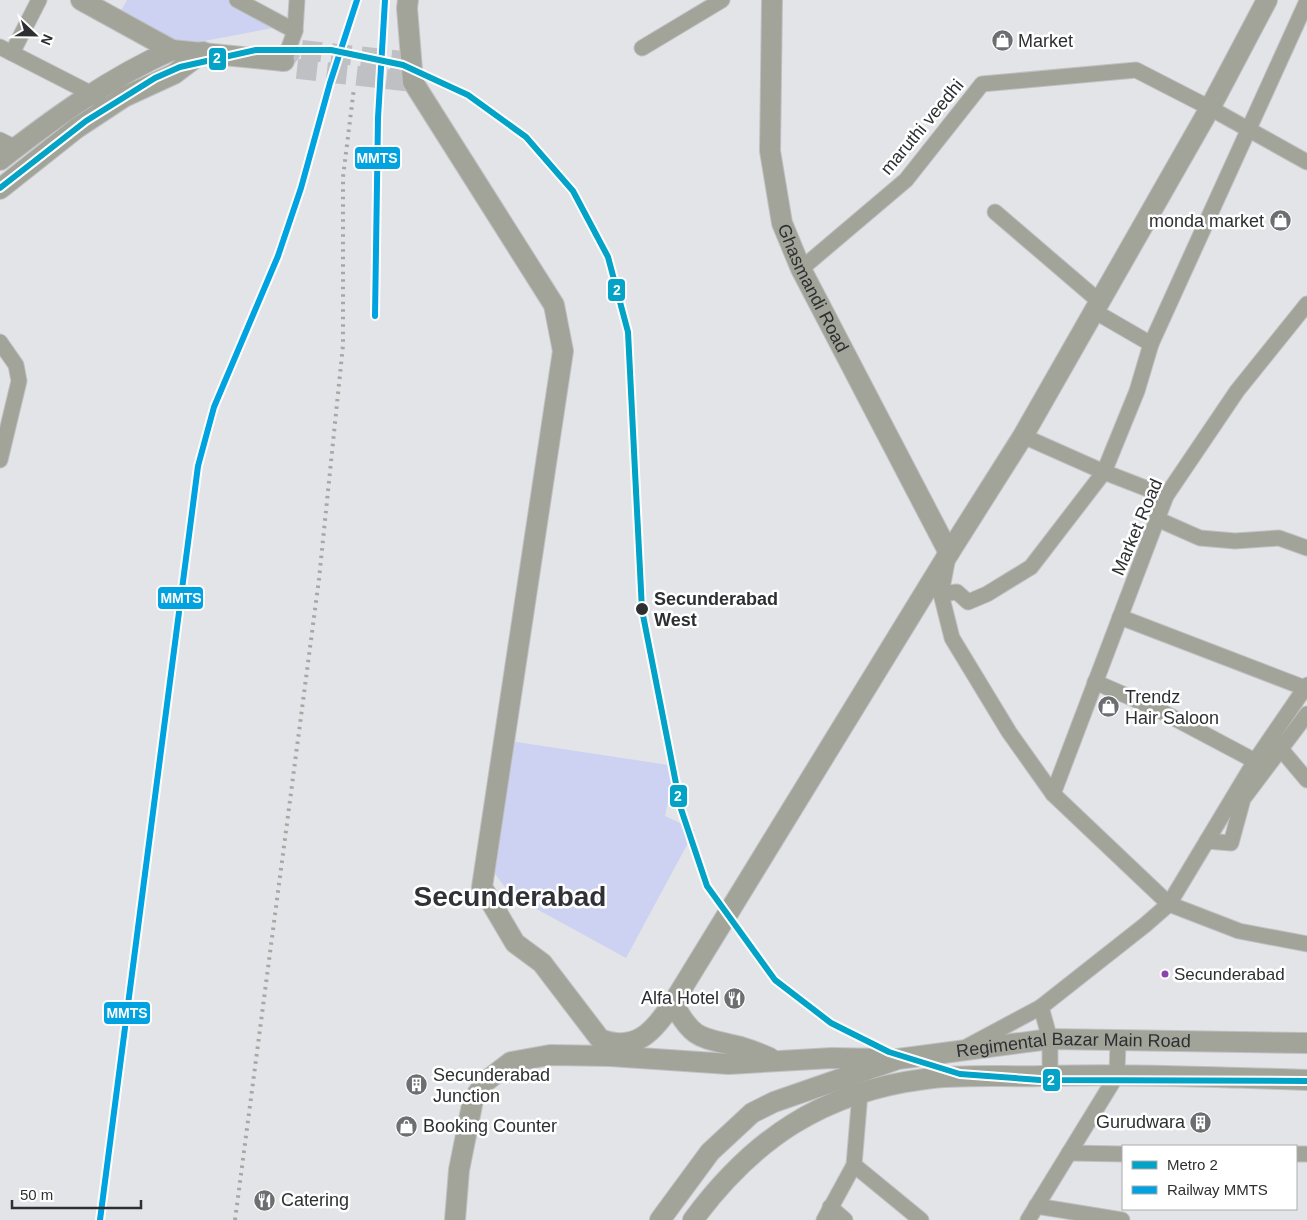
<svg xmlns="http://www.w3.org/2000/svg" width="1307" height="1220" font-family="Arial,sans-serif">
<style>
.green{fill:#cdd2f3}
.lines{fill:none;stroke-linecap:round;stroke-linejoin:round}
.secondary-tunnel{stroke:#bfc0c3;stroke-width:20;stroke-dasharray:20 10;stroke-linecap:butt}
.street-casing{stroke:#c0c1c3;stroke-width:17}
.secondary-casing{stroke:#c0c1c3;stroke-width:22}
.street{stroke:#a2a499;stroke-width:15}
.secondary{stroke:#a2a49a;stroke-width:20}
.rail{stroke:#a7a8a4;stroke-width:4;stroke-dasharray:2.5 5;stroke-linecap:butt}
.rail-1-casing{stroke:#fff;stroke-width:10}
.rail-1{stroke:#00a3e0;stroke-width:6}
.metro-1-casing{stroke:#fff;stroke-width:10}
.metro-1{stroke:#02a3c6;stroke-width:6}
.stop-dot{fill:#2e2f31;stroke:#fff;stroke-width:2}
.bus-dot{fill:#8e44ad;stroke:#fff;stroke-width:2}
.labels{text-anchor:middle;stroke-width:5;stroke-linejoin:round;paint-order:stroke}
.bus-label{font-size:17px;fill:#2e2f31;stroke:#fff;text-anchor:start}
.poi-label{font-size:18px;fill:#2e2f31;stroke:#fff;text-anchor:start}
.street-label{font-size:18px;fill:#2e2f31;stroke:#fff}
.stop-label{font-size:18px;font-weight:bold;fill:#2e2f31;stroke:#fff;text-anchor:start}
.town-label{font-size:28px;font-weight:bold;fill:#313237;stroke:#fff}
.line-badge{stroke:#fff;stroke-width:2}
.badge-label{font-size:14px;text-anchor:middle;font-weight:bold;fill:#fff}
</style>
<rect width="100%" height="100%" fill="#e3e4e8"/>
<!-- green -->
<g class="green">
<polygon points="127,0 230,0 278,27 178,46 119,14"/>
<polygon points="510,741 675,766 665,816 695,830 626,958 511,895 492,870"/>
</g>
<g class="lines">
<!-- secondary-tunnel -->
<polyline class="secondary-tunnel" points="411,62 293,49 284,61 290,68 413,82"/>
<defs>
<g id="street">
<polyline points="237,0 295,31"/>
<polyline points="0,47 90,93 98,99"/>
<polyline points="642,48 722,0"/>
<polyline points="12,53 39,0"/>
<polyline points="284,61 295,31 297,0"/>
<polyline points="0,140 16,148"/>
<polyline points="995,212 1100,302"/>
<polyline points="801,269 906,180 982,84 1136,70 1210,108 1307,162"/>
<polyline points="1094,311 1151,344"/>
<polyline points="0,342 16,365 19,381 0,460"/>
<polyline points="1023,436 1104,472 1166,496"/>
<polyline points="1157,519 1200,538 1235,541 1279,538 1307,548"/>
<polyline points="947,562 941,594 952,638 1009,732 1053,794 1169,904 1239,931 1307,944"/>
<polyline points="941,594 957,592 968,602 987,594 1031,567 1104,472 1137,391 1151,344 1307,1"/>
<polyline points="1120,617 1305,688"/>
<polyline points="1095,682 1157,709 1255,761"/>
<polyline points="1280,748 1307,780"/>
<polyline points="1053,794 1166,496 1237,391 1307,304"/>
<polyline points="1207,841 1231,843 1243,799 1307,714"/>
<polyline points="1041,1007 1050,1039 1050,1076"/>
<polyline points="968,1046 1041,1007 1145,925 1169,904 1255,761 1307,685"/>
<polyline points="1069,1153 1123,1154"/>
<polyline points="1296,1154 1307,1154"/>
<polyline points="854,1165 921,1220"/>
<polyline points="1036,1206 1122,1220"/>
<polyline points="830,1207 845,1220"/>
<polyline points="824,1220 854,1165 860,1093"/>
<polyline points="1028,1220 1117,1075 1118,1040"/>
</g>
<g id="secondary">
<polyline points="81,0 172,50 284,61"/>
<path d="M 408,0 L 407,8 L 413,82 L 554,305 L 563,351 L 482,887 L 515,943 L 542,963 L 600,1039 C 637,1053 653,1031 673,1003 L 949,553 L 1023,436 L 1210,108 L 1267,0"/>
<path id="s1" d="M 772,0 L 770,151 L 782,223 L 801,269 L 949,553"/>
<path d="M 0,160 C 54,118 109,78 172,50"/>
<polyline points="0,189 77,128 124,97 174,74 203,52"/>
<path d="M 673,1003 C 694,1042 702,1037 741,1047 C 751,1050 761,1054 770,1058"/>
<polyline points="455,1220 459,1170 473,1100 485,1082 511,1062 550,1055 610,1056 729,1064 832,1058 881,1059"/>
<path id="s2" d="M 660,1220 L 710,1152 L 752,1113 L 774,1102 L 898,1059 L 1050,1039 L 1307,1043"/>
<path d="M 693,1220 C 753,1139 822,1092 925,1079 C 963,1074 1003,1077 1042,1076 C 1130,1074 1219,1077 1307,1080"/>
</g>
</defs>
<!-- street casing -->
<use href="#street" class="street-casing"/>
<!-- secondary casing -->
<use href="#secondary" class="secondary-casing"/>
<!-- street -->
<use href="#street" class="street"/>
<!-- secondary -->
<use href="#secondary" class="secondary"/>
<!-- rail -->
<polyline class="rail" points="235,1220 319,579 343,345 343,177 354,88"/>
<defs>
<g id="rail-1">
<polyline points="375,316 378,118 385,0"/>
<polyline points="100,1220 198,466 214,407 278,256 301,188 330,83 357,0"/>
</g>
</defs>
<!-- rail-1 casing -->
<use href="#rail-1" class="rail-1-casing"/>
<!-- rail-1 -->
<use href="#rail-1" class="rail-1"/>
<defs>
<polyline id="metro-1" points="0,188 86,121 155,78 180,67 256,50 331,50 403,65 468,95 526,137 573,191 608,257 628,332 642,610 681,809 707,886 775,980 831,1023 889,1052 960,1074 1040,1080 1307,1081"/>
</defs>
<!-- metro-1 casing -->
<use href="#metro-1" class="metro-1-casing"/>
<!-- metro-1 -->
<use href="#metro-1" class="metro-1"/>
</g>
<!-- icons -->
<defs>
<symbol id="shop-disc" viewBox="-11 -11 22 22"><circle r="9.5" fill="#6d6e71" stroke="#fff"/><path d="M-5-2.5h2.3a2.7 3.5 0 0 1 5.4 0H5L5.5 6h-11ZM-1.5-2.5h3a1.5 2.3 0 0 0-3 0Z" fill="#fff"/></symbol>
<symbol id="restaurant-disc" viewBox="-11 -11 22 22"><circle r="9.5" fill="#6d6e71" stroke="#fff"/><path d="M-5-6h1v4h1v-4h1v4h1v-4h1v5L-1.5 .5V6h-2V.5L-5-1ZM5-6V6H3V1.5H1.5Q1.5-4 5-6Z" fill="#fff"/></symbol>
<symbol id="building-disc" viewBox="-11 -11 22 22"><circle r="9.5" fill="#6d6e71" stroke="#fff"/><path d="M-4-6H4V6H1V3H-1V6H-4ZM-2.5-4.3h1.7v1.8h-1.7ZM.8-4.3h1.7v1.8H.8ZM-2.5-1h1.7V.8h-1.7ZM.8-1h1.7V.8H.8Z" fill="#fff"/></symbol>
</defs>
<g fill-rule="evenodd">
<use href="#shop-disc" x="990" y="28" width="25" height="25"/>
<use href="#shop-disc" x="1268" y="208" width="25" height="25"/>
<use href="#shop-disc" x="1096" y="694" width="25" height="25"/>
<use href="#restaurant-disc" x="722" y="986" width="25" height="25"/>
<use href="#building-disc" x="404" y="1072" width="25" height="25"/>
<use href="#building-disc" x="1188" y="1110" width="25" height="25"/>
<use href="#shop-disc" x="394" y="1114" width="25" height="25"/>
<use href="#restaurant-disc" x="252" y="1188" width="25" height="25"/>
</g>
<!-- markers -->
<circle class="stop-dot" cx="642" cy="609" r="7"/>
<circle class="bus-dot" cx="1165" cy="974" r="4.5"/>
<g class="labels">
<!-- bus labels -->
<g class="bus-label">
<text x="1174" y="980">Secunderabad</text>
</g>
<!-- poi labels -->
<g class="poi-label">
<text x="1018" y="47">Market</text>
<text x="1264" y="227" text-anchor="end">monda market</text>
<text x="1125" y="703">Trendz<tspan x="1125" dy="21">Hair Saloon</tspan></text>
<text x="719" y="1004" text-anchor="end">Alfa Hotel</text>
<text x="433" y="1081">Secunderabad<tspan x="433" dy="21">Junction</tspan></text>
<text x="1185" y="1128" text-anchor="end">Gurudwara</text>
<text x="423" y="1132">Booking Counter</text>
<text x="281" y="1206">Catering</text>
</g>
<!-- street labels -->
<g class="street-label">
<text transform="translate(922 127) rotate(-50)" y="6">maruthi veedhi</text>
<text dy="6" stroke="none"><textPath href="#s1" startOffset="296">Ghasmandi Road</textPath></text>
<text transform="translate(1137 527) rotate(-67)" y="6">Market Road</text>
<text dy="6" stroke="none"><textPath href="#s2" startOffset="474">Regimental Bazar Main Road</textPath></text>
</g>
<!-- stop labels -->
<g class="stop-label">
<text x="654" y="605">Secunderabad<tspan x="654" dy="21">West</tspan></text>
</g>
<!-- town labels -->
<g class="town-label">
<text x="510" y="906">Secunderabad</text>
</g>
</g>
<g class="line-badge">
<rect x="208" y="47" width="19" height="24" rx="5" fill="#02a3c6"/>
<rect x="354" y="146" width="47" height="24" rx="5" fill="#00a3e0"/>
<rect x="607" y="278" width="19" height="24" rx="5" fill="#02a3c6"/>
<rect x="157" y="586" width="47" height="24" rx="5" fill="#00a3e0"/>
<rect x="669" y="784" width="19" height="24" rx="5" fill="#02a3c6"/>
<rect x="103" y="1001" width="48" height="24" rx="5" fill="#00a3e0"/>
<rect x="1042" y="1068" width="19" height="24" rx="5" fill="#02a3c6"/>
</g>
<g class="badge-label">
<text x="217" y="63">2</text>
<text x="377" y="163">MMTS</text>
<text x="617" y="295">2</text>
<text x="181" y="603">MMTS</text>
<text x="678" y="801">2</text>
<text x="127" y="1018">MMTS</text>
<text x="1051" y="1085">2</text>
</g>
<!-- legend -->
<rect x="1122" y="1145" width="175" height="65" fill="#ffffff" stroke="#abacad"/>
<rect x="1132" y="1161" width="25" height="8" fill="#02a3c6" stroke="#abacad"/>
<text x="1167" y="1170" font-size="15" fill="#2e2f31">Metro 2</text>
<rect x="1132" y="1186" width="25" height="8" fill="#00a3e0" stroke="#abacad"/>
<text x="1167" y="1195" font-size="15" fill="#2e2f31">Railway MMTS</text>
<!-- north arrow -->
<g transform="translate(35 35) rotate(112)" stroke="#ffffff" stroke-width="4" paint-order="stroke">
<path d="M0-4L9 19L0 12L-9 19Z" fill="#2e2f31"/>
<text y="-8" font-size="14" font-weight="bold" text-anchor="middle" fill="#2e2f31">N</text>
</g>
<!-- scale -->
<path d="M12 1200v8h129v-8" fill="none" stroke="#2e2f31" stroke-width="2.5"/>
<text x="20" y="1200" font-size="15" fill="#2e2f31" stroke="#ffffff" stroke-width="4" paint-order="stroke">50 m</text>
</svg>
